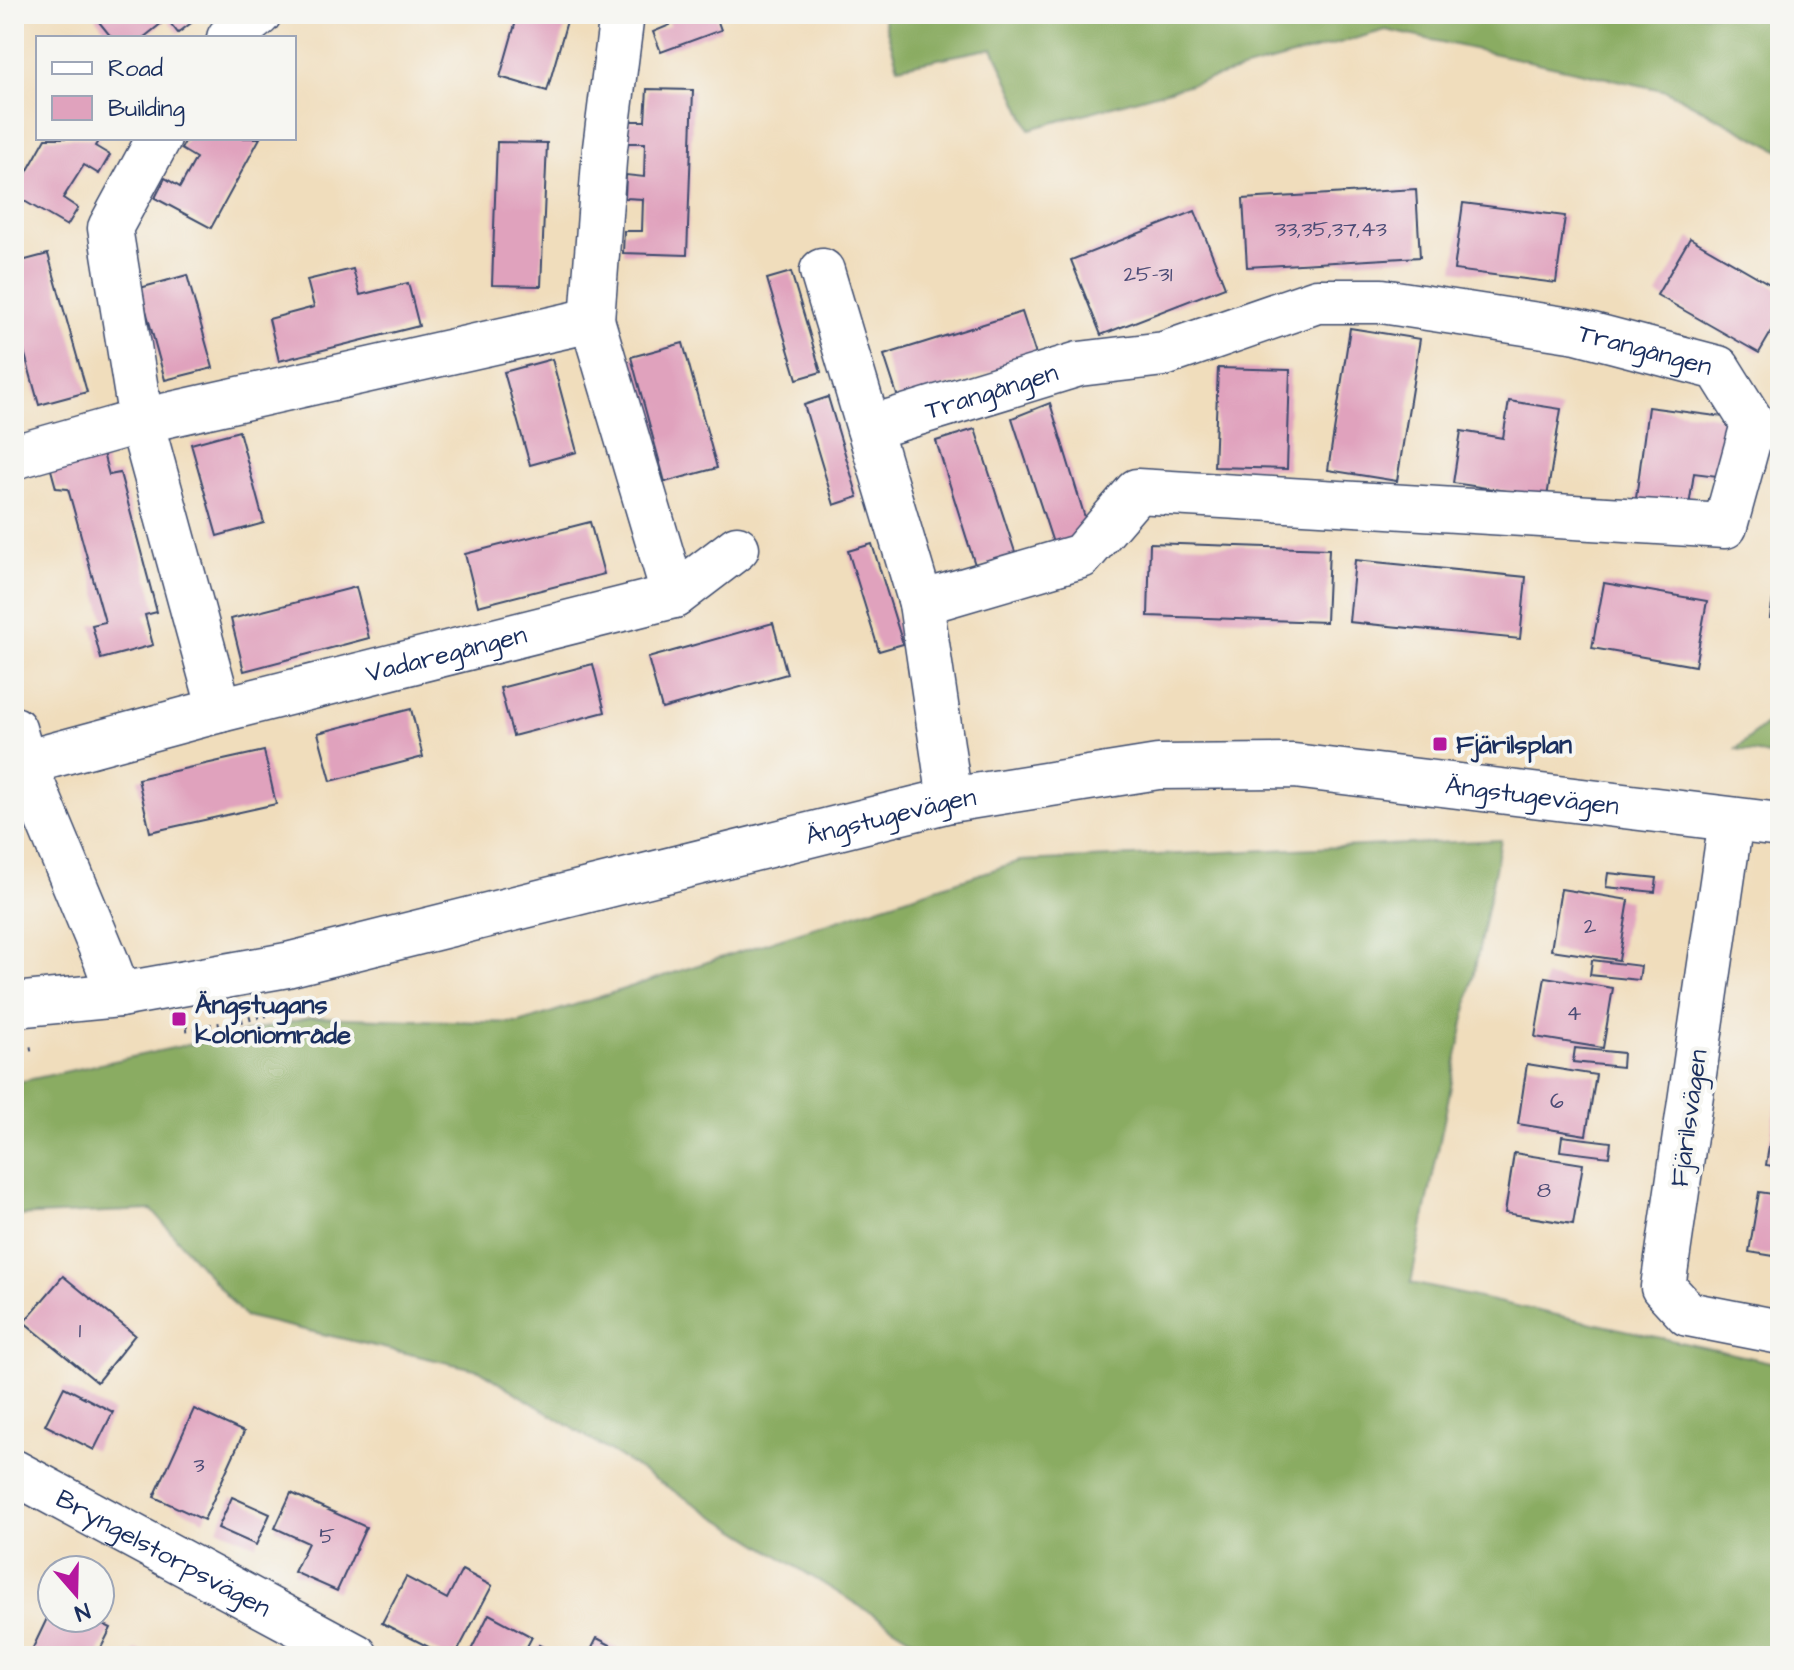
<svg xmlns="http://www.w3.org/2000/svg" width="1794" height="1670" font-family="'Architects Daughter',sans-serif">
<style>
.forest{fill:#8aac62;stroke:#526e60;stroke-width:2}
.building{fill:#e0a2bd}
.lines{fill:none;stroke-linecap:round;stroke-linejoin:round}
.minor-casing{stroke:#3b496c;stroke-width:47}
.tertiary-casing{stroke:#3b496c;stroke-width:47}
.path{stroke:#3b496c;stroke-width:5;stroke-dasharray:2 6;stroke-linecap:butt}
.minor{stroke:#fff;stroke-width:44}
.tertiary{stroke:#fff;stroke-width:44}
.poi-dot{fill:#b5179e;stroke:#f6f6f2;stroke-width:3}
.labels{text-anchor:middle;stroke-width:8;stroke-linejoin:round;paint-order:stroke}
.number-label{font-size:22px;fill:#4c4c76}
.street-label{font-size:26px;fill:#1b2f5e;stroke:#f6f6f2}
.poi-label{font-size:26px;font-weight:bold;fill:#1b2f5e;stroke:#f6f6f2;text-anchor:start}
</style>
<rect width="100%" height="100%" fill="#f6f6f2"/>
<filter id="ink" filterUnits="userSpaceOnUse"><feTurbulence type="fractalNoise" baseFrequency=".0125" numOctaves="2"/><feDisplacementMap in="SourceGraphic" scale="16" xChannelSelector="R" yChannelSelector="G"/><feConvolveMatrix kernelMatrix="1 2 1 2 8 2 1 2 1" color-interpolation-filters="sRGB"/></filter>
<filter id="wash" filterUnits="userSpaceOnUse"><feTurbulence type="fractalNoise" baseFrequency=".006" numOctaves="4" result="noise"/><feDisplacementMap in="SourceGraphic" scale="32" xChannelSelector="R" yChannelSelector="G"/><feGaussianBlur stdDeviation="1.8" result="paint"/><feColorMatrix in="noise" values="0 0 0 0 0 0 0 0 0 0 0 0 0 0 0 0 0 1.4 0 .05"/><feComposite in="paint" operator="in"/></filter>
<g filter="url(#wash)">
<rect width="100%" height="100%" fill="#f0ddbc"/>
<!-- forest -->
<g class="forest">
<polygon points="882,14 1780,14 1780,151 1667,91 1386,30 1030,129 993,48 898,67"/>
<polygon points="1780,712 1780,757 1736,749"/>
<polygon points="1501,840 1411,1283 1780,1364 1780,1656 940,1656 479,1370 244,1316 152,1210 14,1216 14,1083 313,1017 519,1023 1020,861"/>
</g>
<g id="blocks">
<!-- building -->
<g class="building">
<polygon points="98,14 191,14 195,20 178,33 167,19 143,38 112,38 95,17"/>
<polygon points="518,14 569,14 547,91 500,77"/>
<polygon points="666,14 715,14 721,30 661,52 653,32 670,25"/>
<polygon points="647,89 693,90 687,255 623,253 624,231 642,231 643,199 625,198 626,175 644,177 645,143 627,143 628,121 645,121"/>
<polygon points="46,138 100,138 95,146 110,155 99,174 84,165 63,198 78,208 67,226 14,195"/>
<polygon points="187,138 260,138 211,228 155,198 165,178 180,187 196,158 181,149"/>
<polygon points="497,142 547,143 541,286 492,285"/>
<polygon points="1416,189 1420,257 1247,267 1243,199"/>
<polygon points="1463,203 1565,216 1556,283 1454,270"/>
<polygon points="1195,211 1225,287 1101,335 1071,260"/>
<polygon points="1690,238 1780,290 1780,317 1759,353 1657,295"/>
<polygon points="48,254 87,392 39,405 14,315 14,263"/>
<polygon points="353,269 360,295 408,283 419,326 279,361 269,319 314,307 307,280"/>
<polygon points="791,272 821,372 797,379 767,279"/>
<polygon points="187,275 213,368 165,380 140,288"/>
<polygon points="1022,312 1037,358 899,401 884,355"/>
<polygon points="1350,328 1420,339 1397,481 1328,470"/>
<polygon points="683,343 717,468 665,482 631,357"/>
<polygon points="552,359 577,452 530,465 504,372"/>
<polygon points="1218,368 1290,370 1287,469 1214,467"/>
<polygon points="828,397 858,497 834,505 804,405"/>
<polygon points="1509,401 1561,409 1547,497 1453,483 1461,431 1503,438"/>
<polygon points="1050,403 1090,534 1054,546 1012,418"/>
<polygon points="1648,407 1732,418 1725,477 1694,473 1688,513 1635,506"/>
<polygon points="975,429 1016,555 976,568 936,441"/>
<polygon points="239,431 264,523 217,536 191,444"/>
<polygon points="103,453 109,475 120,473 157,612 145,615 153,645 101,659 92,625 105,622 68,489 56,488 50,466"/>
<polygon points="590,522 604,574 478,606 465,554"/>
<polygon points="1150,543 1329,549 1326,622 1148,616"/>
<polygon points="872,544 903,644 879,651 848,551"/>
<polygon points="1355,560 1526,577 1520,639 1349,622"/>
<polygon points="1778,565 1780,565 1780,619 1770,618"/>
<polygon points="1604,583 1707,601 1695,666 1592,648"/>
<polygon points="356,587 369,638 244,671 231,619"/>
<polygon points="773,623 787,674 662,709 648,658"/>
<polygon points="593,664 605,712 513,736 500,688"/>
<polygon points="411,709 423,757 331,781 318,733"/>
<polygon points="264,751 276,804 150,832 138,779"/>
<polygon points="1608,873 1657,878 1655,892 1606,887"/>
<polygon points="1561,889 1629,900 1619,960 1551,950"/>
<polygon points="1592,960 1641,966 1639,980 1590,975"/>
<polygon points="1545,977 1613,988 1603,1048 1535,1037"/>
<polygon points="1575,1048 1623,1053 1622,1067 1573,1062"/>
<polygon points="1527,1064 1596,1075 1586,1135 1518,1124"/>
<polygon points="1776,1104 1780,1105 1780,1167 1766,1165"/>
<polygon points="1562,1136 1611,1142 1609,1157 1560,1151"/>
<polygon points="1514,1153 1583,1164 1573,1224 1505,1213"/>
<polygon points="1759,1192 1780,1195 1780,1257 1749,1252"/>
<polygon points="63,1276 135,1335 97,1382 24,1322"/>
<polygon points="64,1387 113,1412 94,1450 45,1425"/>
<polygon points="194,1409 244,1432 204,1520 154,1497"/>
<polygon points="291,1493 366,1527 337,1591 294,1572 308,1543 275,1528"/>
<polygon points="232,1497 270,1514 256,1545 218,1528"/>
<polygon points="462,1570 492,1586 455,1656 446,1656 382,1623 406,1577 447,1599"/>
<polygon points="52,1608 52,1618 90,1618 111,1628 97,1656 29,1656"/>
<polygon points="489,1614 532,1637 522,1656 468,1656"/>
<polygon points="597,1638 631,1656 588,1656"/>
<polygon points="539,1645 560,1656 534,1656"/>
<polygon points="135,1649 151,1656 132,1656"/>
</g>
</g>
</g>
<g filter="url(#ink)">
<use href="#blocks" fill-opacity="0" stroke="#3b496c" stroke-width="2"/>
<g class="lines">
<defs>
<g id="minor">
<polyline points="229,38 259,14"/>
<polyline points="159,138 110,228 141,421 220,710"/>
<polyline points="822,271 921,603 950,800"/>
<polyline points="592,320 605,148 622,14"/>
<path id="s1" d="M 869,428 L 1079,364 L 1164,354 L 1317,301 L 1382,301 L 1577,331 L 1718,368 L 1753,424 L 1725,526 L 1137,491 L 1081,556 L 921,603"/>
<polyline points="14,457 141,421 592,320 674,596"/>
<polyline points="14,729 24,763 106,960 119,995"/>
<path id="s2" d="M 24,763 L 220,710 L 674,596 L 737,548"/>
<polyline points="1731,820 1663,1287 1688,1314 1780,1332"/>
<path id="s3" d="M 14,1472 L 356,1656"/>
</g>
<g id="tertiary">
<path id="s4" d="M 14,1005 L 119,995 L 287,965 L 950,800 L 1158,767 L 1294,766 L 1780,825"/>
</g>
</defs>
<!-- minor casing -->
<use href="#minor" class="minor-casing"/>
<!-- tertiary casing -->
<use href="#tertiary" class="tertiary-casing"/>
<!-- path -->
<g class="path">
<polyline points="186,1029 231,1023 274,1013"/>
<polyline points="14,1051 37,1048"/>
</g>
<!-- minor -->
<use href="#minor" class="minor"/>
<!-- tertiary -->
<use href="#tertiary" class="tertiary"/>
</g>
</g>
<!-- markers -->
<g class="poi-dot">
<rect x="1432" y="736" width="16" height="16" rx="4"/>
<rect x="171" y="1011" width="16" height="16" rx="4"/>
</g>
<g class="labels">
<!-- number labels -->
<g class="number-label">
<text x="1331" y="236">33,35,37,43</text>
<text x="1148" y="281">25-31</text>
<text x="1590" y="933">2</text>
<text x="1574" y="1020">4</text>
<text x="1557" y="1108">6</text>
<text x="1544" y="1197">8</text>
<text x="80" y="1337">1</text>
<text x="199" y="1472">3</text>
<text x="327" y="1543">5</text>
</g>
<!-- street labels -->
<g class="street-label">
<text dy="9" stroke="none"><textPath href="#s1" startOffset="800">Trangången</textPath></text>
<text dy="9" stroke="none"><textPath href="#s1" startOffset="128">Trangången</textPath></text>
<text dy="9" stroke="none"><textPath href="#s2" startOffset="436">Vadaregången</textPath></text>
<text dy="9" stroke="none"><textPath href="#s4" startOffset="1546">Ängstugevägen</textPath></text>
<text dy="9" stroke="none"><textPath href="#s4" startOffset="898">Ängstugevägen</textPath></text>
<text transform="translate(1688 1118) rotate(-82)" y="9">Fjärilsvägen</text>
<text dy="9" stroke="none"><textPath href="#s3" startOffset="170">Bryngelstorpsvägen</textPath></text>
</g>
<!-- poi labels -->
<g class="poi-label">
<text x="1456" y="753">Fjärilsplan</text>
<text x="195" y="1013">Ängstugans<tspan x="195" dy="30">koloniområde</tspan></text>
</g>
</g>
<!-- margin -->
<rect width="1794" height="1670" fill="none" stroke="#f6f6f2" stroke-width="48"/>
<!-- legend -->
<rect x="36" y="36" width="260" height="104" fill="#f6f6f2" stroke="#9ea6b7" stroke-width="2"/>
<rect x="52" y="62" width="40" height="12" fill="#ffffff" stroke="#9ea6b7" stroke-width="2"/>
<text x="108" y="76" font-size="24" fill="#1b2f5e">Road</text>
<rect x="52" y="96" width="40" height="24" fill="#e0a2bd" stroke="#9ea6b7" stroke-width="2"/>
<text x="108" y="116" font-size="24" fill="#1b2f5e">Building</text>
<!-- north arrow -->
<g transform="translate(76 1594) rotate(160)"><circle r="38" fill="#f6f6f2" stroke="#9ea6b7" stroke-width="2"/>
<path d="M0-6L14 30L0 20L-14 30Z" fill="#b5179e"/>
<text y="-12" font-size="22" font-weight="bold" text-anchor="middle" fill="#1b2f5e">N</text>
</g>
</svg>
